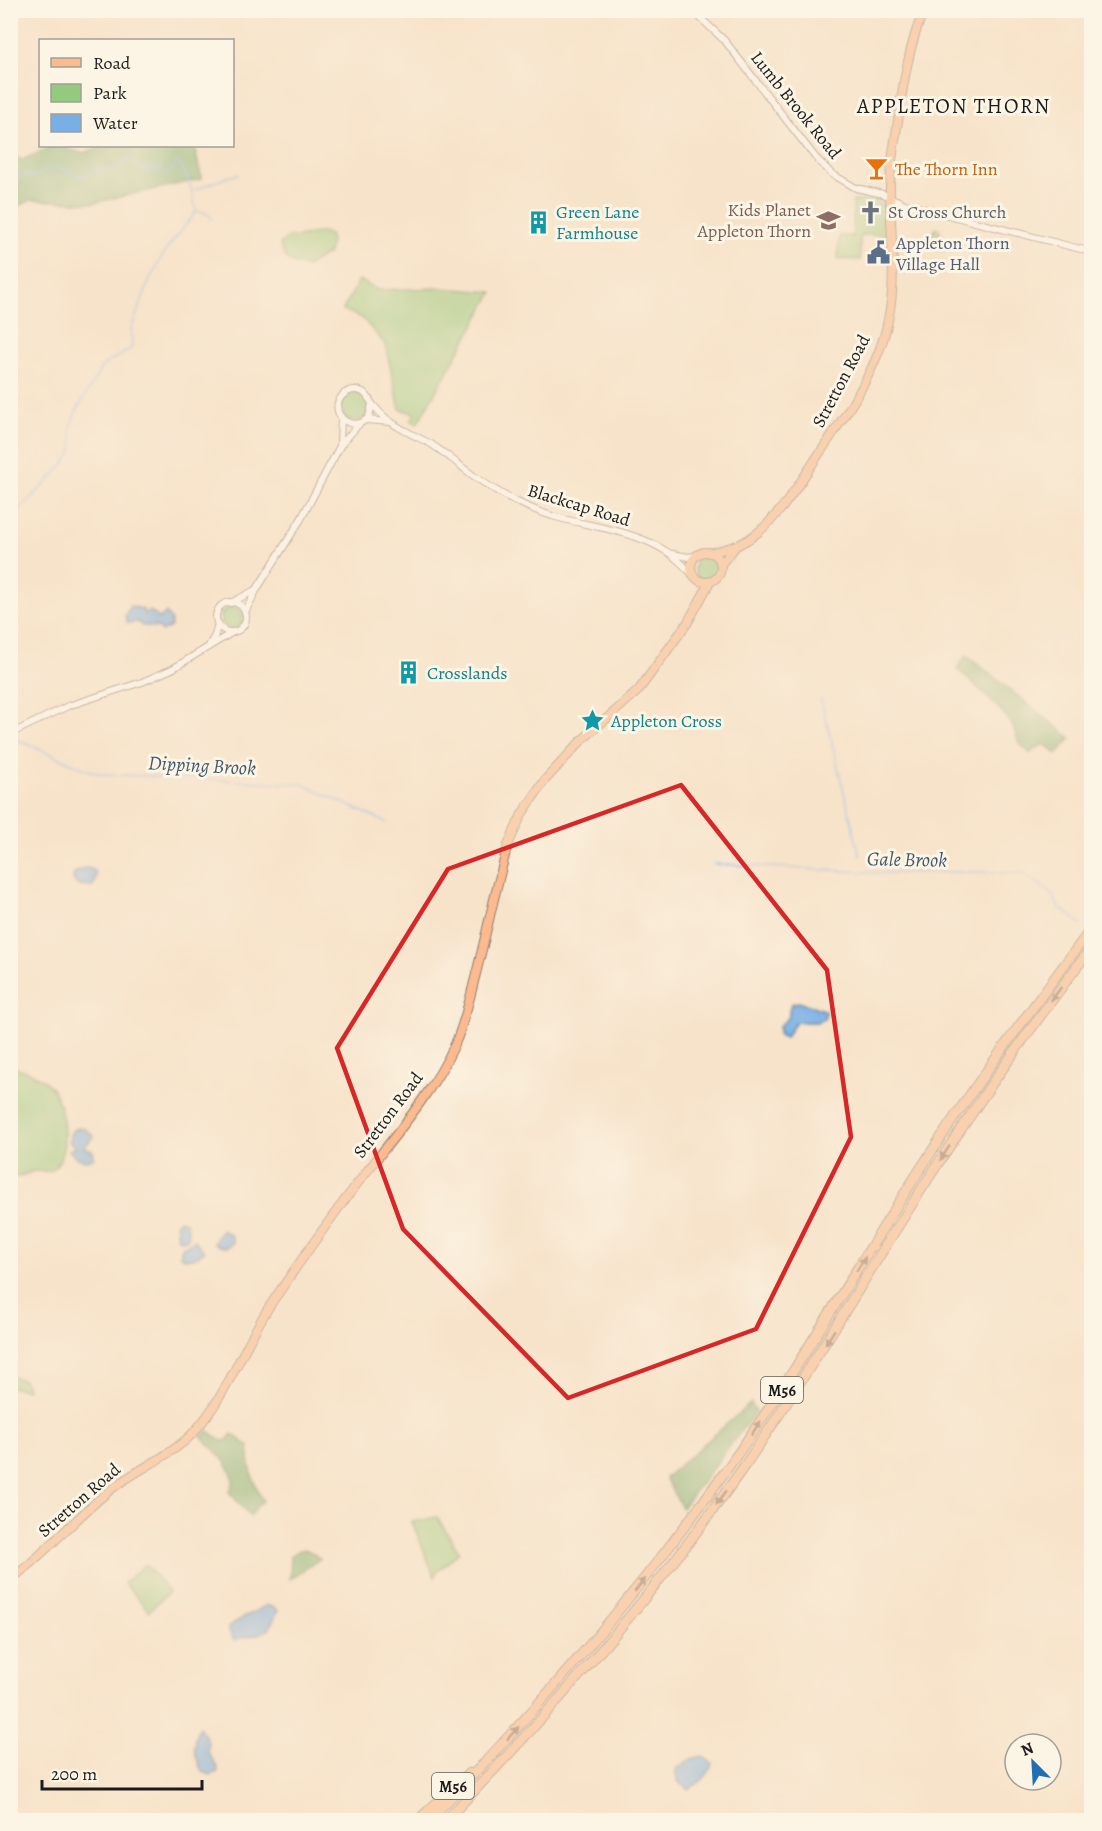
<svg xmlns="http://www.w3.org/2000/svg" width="1102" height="1831" font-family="Alegreya,serif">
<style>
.green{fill:#93ca7d;stroke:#58734c;stroke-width:1.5}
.forest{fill:#76ae6c;stroke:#496544;stroke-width:1.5}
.water{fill:#77afe6;stroke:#4a6681;stroke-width:1.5}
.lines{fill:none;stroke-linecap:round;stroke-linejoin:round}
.stream{stroke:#77afe6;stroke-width:1.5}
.minor-casing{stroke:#8a8073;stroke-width:8}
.major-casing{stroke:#8a8073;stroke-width:10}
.highway-casing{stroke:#8a8073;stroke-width:11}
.minor{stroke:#fff;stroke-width:6}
.major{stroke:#fcba8e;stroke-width:8}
.highway{stroke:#fcba8e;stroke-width:9}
.oneway{fill:#8c6b55}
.marked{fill:none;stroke:#d62828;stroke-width:4.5;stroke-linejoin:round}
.labels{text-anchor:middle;stroke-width:6;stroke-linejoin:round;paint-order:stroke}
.shield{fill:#fcf5e5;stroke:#5f5d58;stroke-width:1.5}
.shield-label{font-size:16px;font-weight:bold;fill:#1c1c1c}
.street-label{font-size:18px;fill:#1c1c1c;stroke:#fcf5e5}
.food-label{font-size:18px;fill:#c56008;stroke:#fcf5e5;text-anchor:start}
.education-label{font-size:18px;fill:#785e54;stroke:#fcf5e5;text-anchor:end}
.culture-label{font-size:18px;fill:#0d838f;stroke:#fcf5e5;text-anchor:start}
.worship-label{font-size:18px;fill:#5b616d;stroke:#fcf5e5;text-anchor:start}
.service-label{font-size:18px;fill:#4e5e75;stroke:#fcf5e5;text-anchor:start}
.water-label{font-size:20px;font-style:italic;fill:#40576d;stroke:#fcf5e5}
.quarter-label{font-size:21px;letter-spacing:1.5px;fill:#1c1c1c;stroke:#fcf5e5}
</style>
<rect width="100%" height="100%" fill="#fcf5e5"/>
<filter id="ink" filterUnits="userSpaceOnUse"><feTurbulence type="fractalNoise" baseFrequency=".0167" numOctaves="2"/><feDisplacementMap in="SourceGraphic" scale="12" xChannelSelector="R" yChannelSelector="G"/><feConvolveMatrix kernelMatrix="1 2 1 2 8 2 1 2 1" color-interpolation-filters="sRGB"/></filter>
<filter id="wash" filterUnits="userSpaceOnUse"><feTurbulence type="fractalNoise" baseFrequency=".008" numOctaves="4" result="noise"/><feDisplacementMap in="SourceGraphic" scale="24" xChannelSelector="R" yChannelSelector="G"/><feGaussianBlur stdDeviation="1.35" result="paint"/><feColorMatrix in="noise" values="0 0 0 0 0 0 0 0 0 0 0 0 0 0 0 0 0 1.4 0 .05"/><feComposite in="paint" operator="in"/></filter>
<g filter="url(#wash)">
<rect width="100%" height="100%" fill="#f7e3ca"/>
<!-- green -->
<g class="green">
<polygon points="877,200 877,204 882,204 887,209 888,234 862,235 860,239 860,260 838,259 839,236 853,236 853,201"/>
<polygon points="936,228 940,230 939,232 946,242 945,250 940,250 932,242 932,234"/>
<path d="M 321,232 L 330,235 L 331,242 L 329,253 L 306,267 C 290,263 284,261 280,244 L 288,237 L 298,237 Z"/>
<polygon points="359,280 377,290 441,288 493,292 417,424 411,420 416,414 400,409 385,344 362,318 343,310"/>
<circle cx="355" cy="407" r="14"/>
<circle cx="706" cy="568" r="12"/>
<circle cx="232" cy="618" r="11"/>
<path d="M 11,1067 C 26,1069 46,1078 54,1092 C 65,1113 71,1155 51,1171 L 35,1171 L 11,1179 Z"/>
<polygon points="10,1376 23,1380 27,1387 27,1390 11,1387"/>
<polygon points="437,1517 459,1552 437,1572 435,1577 412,1522"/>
<polygon points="145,1564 169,1592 149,1611 124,1583"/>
</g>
<!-- forest -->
<g class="forest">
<path d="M 58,146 L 82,153 L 104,146 L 194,146 L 202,179 L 93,203 L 31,200 L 11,210 L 12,185 L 11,184 L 11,151 L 21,160 C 34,156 44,148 58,146 Z"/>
<path d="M 966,655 L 1071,738 L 1057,754 L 1044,744 L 1030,753 C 1013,742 1018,729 1005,715 C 990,699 973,684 957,669 Z"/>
<polygon points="751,1403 756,1412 682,1508 665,1478"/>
<path d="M 208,1430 L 221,1441 L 227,1440 L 232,1434 L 249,1446 C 248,1466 253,1483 263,1501 L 257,1506 L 250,1516 L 229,1492 C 244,1474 212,1448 201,1436 Z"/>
<polygon points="305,1549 313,1553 320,1559 290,1579 291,1556 299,1550"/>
</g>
<!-- water -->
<g class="water">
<polygon points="130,606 143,609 144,614 150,611 159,618 166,613 171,620 171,627 161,632 158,627 142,626 138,622 127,623 125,616"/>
<polygon points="85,868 92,869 96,872 95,882 93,886 77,885 73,879 74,873"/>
<path d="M 799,1002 C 808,1006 818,1006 826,1012 L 824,1019 L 816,1022 L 796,1022 L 785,1038 L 779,1035 L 779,1026 L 789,1017 L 789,1010 L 791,1004 Z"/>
<path d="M 83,1127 L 94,1136 L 84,1147 L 93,1151 L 94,1157 C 84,1164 76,1159 69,1150 L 76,1147 L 70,1143 L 70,1134 L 74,1129 Z"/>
<polygon points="178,1220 186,1222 189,1232 188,1238 182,1240 178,1239 176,1222"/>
<path d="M 221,1230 L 231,1235 L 233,1243 C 227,1250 221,1247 214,1243 Z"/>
<path d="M 194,1240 L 204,1251 C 197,1258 189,1261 180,1256 L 182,1248 Z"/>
<polygon points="267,1605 276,1609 278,1611 269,1629 259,1634 234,1640 228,1629 235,1622"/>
<path d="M 199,1727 C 203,1732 208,1738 208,1745 C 208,1752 206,1747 209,1754 C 213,1761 217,1763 218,1772 L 210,1775 L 202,1771 C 194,1754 191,1745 199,1727 Z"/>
<path d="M 702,1756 L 712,1763 C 709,1776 701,1782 689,1789 C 679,1784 675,1780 676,1769 L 691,1759 Z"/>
</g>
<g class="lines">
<!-- stream -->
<g class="stream">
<path d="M 10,173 L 23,177 L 27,174 L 35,178 L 46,170 L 57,167 L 81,176 L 99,170 L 120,167 L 129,158 L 145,170 L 155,167 L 165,174 L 173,169 L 176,162 L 179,163 C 189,179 194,194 196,212 L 166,250 L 150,279 L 131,329 L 132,347 C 124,357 110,357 102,367 C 99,370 98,375 95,379 C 87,394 74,410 71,428 C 70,436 74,443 72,451 C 68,465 23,505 10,518"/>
<polyline points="232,176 238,174"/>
<polyline points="195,190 230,176"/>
<polyline points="197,211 206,213 212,218"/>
<polyline points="821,699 860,856"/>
<polyline points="13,738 88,770 102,774 302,784 387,823"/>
<polyline points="714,864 882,873 962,872 1023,873 1050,892 1059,907 1081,924"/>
</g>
</g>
</g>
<g filter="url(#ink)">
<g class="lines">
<defs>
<g id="minor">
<polyline points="692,10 725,41 815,157 832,174 856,188 883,194 905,204 1092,252"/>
<path d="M 372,404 L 369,417 C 352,435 327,413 342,396 C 347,390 356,388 363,392 C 369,396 370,402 374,406 C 379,412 385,418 391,422 C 403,431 418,437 431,444 C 445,453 458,464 471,474 C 496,492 523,507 552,516 C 591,527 635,530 669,553 C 678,559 685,567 693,575"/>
<polyline points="366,420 391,422"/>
<polyline points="340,446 341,417"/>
<polyline points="673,554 688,557 698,555"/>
<circle cx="231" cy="617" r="15"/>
<polyline points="231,603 257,589"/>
<polyline points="245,612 257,589 301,519 340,446 359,424"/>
<polyline points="209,646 215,635 218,623"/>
<polyline points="10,734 68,706 142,682 172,669 233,632"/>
</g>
<g id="major">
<circle cx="706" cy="567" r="15"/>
<path d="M 709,553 C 719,550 730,548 740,544 C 773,528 795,490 815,460 C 843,419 879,369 888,320 C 897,280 891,238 890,198 C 889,172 894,147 898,121 C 903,84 909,45 924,10"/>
<polyline points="721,564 737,545"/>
<path d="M 10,1580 C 46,1553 74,1519 109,1491 C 136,1469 171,1457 195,1431 C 229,1393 244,1343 273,1301 C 301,1260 330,1218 361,1179 C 395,1135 432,1094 455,1044 C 465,1021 470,997 476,974 C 487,931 496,887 508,845 L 522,814 L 545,780 L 582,740 L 638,691 L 688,622 L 710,582"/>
</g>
<g id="highway">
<polyline points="418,1820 469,1773"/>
<path d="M 429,1820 C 539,1709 641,1590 732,1462 C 806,1358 868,1247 938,1142 C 987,1068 1039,998 1092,928"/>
<path d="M 446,1820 C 554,1709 656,1593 745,1465 C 817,1362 879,1252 949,1147 C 994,1079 1042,1012 1092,947"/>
</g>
</defs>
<!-- minor casing -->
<use href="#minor" class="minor-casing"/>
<!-- major casing -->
<use href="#major" class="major-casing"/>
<!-- highway casing -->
<use href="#highway" class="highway-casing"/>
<!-- minor -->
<use href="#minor" class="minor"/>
<!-- major -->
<use href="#major" class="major"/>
<!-- highway -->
<use href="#highway" class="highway"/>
</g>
<!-- one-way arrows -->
<defs><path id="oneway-solid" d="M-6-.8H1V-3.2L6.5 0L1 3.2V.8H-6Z" transform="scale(1.5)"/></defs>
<g class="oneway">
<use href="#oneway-solid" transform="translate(1056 994) rotate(127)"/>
<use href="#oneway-solid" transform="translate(945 1153) rotate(123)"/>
<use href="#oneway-solid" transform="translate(861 1264) rotate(-58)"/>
<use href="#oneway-solid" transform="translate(830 1337) rotate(122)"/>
<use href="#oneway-solid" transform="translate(756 1428) rotate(-56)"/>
<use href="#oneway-solid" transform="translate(721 1498) rotate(126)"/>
<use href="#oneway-solid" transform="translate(640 1585) rotate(-51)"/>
<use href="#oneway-solid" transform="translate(513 1733) rotate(-47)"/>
</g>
</g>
<!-- marked area -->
<path d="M0 0H1102V1831H0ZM 681,785 L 827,970 L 851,1137 L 756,1329 L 568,1398 L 403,1229 L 337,1048 L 448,869 Z" fill="#f7e3ca" fill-opacity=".55" fill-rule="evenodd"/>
<path class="marked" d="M 681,785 L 827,970 L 851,1137 L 756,1329 L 568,1398 L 403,1229 L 337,1048 L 448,869 Z"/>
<!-- icons -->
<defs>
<symbol id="bar-bare" viewBox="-9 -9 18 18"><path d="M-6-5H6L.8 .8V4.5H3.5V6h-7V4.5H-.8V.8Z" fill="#e8710a" stroke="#fcf5e5" stroke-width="2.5" paint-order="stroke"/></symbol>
<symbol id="church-bare" viewBox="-9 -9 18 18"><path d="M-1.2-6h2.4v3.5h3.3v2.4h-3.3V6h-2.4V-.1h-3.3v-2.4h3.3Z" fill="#6b7280" stroke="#fcf5e5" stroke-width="2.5" paint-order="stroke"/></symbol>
<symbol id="school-bare" viewBox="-9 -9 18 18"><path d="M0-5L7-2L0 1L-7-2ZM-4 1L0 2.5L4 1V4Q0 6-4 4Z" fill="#8d6e63" stroke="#fcf5e5" stroke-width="2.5" paint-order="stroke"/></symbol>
<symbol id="building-bare" viewBox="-9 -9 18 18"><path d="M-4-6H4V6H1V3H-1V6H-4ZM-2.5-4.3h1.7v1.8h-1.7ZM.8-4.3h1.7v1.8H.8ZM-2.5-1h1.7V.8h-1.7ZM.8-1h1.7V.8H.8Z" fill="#0f9aa8" stroke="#fcf5e5" stroke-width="2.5" paint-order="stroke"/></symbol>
<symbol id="civic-bare" viewBox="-9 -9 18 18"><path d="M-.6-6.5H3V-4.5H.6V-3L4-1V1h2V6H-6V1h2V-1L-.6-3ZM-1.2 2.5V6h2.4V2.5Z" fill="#5c6f8a" stroke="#fcf5e5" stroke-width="2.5" paint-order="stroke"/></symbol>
<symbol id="sight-bare" viewBox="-9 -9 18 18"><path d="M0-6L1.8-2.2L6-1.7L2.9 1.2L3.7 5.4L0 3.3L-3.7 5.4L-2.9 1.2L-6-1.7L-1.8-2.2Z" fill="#0f9aa8" stroke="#fcf5e5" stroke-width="2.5" paint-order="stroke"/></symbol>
</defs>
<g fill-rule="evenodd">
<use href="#bar-bare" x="860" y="152" width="33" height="33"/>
<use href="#church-bare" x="854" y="196" width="33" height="33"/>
<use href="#school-bare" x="812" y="204" width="33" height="33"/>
<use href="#building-bare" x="522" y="206" width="33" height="33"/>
<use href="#civic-bare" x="862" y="236" width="33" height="33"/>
<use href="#building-bare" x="392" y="656" width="33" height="33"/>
<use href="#sight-bare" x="576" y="704" width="33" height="33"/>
</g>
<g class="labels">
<!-- shield labels -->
<g class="shield">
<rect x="761" y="1377" width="42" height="26" rx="4.5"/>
<rect x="432" y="1773" width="42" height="26" rx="4.5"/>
</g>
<g class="shield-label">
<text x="782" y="1396">M56</text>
<text x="453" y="1792">M56</text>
</g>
<!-- street labels -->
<g class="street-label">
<text transform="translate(796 105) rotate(51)" y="6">Lumb Brook Road</text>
<text transform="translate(841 381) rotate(-62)" y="6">Stretton Road</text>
<text transform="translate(579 505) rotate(17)" y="6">Blackcap Road</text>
<text transform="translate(388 1115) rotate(-53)" y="6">Stretton Road</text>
<text transform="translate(79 1500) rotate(-41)" y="6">Stretton Road</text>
</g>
<!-- food labels -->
<g class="food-label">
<text x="895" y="175">The Thorn Inn</text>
</g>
<!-- education labels -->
<g class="education-label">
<text x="811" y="216">Kids Planet<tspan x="811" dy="21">Appleton Thorn</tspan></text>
</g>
<!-- culture labels -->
<g class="culture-label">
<text x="556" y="218">Green Lane<tspan x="556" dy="21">Farmhouse</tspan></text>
<text x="427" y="679">Crosslands</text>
<text x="611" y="727">Appleton Cross</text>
</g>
<!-- worship labels -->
<g class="worship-label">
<text x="888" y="218">St Cross Church</text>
</g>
<!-- service labels -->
<g class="service-label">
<text x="896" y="249">Appleton Thorn<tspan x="896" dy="21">Village Hall</tspan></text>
</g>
<!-- water labels -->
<g class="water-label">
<text transform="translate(202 765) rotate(3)" y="7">Dipping Brook</text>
<text transform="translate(907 859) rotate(1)" y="7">Gale Brook</text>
</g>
<!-- quarter labels -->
<g class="quarter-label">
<text x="954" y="113">APPLETON THORN</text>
</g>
</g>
<!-- margin -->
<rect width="1102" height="1831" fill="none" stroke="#fcf5e5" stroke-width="36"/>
<!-- legend -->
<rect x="39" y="39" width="195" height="108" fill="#fcf5e5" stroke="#a29e95" stroke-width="1.5"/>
<rect x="51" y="58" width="30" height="9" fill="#fcba8e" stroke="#a29e95" stroke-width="1.5"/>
<text x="93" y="69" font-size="18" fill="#1c1c1c">Road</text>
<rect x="51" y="84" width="30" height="18" fill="#93ca7d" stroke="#a29e95" stroke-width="1.5"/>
<text x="93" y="99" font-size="18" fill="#1c1c1c">Park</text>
<rect x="51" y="114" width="30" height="18" fill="#77afe6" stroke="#a29e95" stroke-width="1.5"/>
<text x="93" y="129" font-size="18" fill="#1c1c1c">Water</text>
<!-- north arrow -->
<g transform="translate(1033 1762) rotate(336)"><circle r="28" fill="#fcf5e5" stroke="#a29e95" stroke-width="1.5"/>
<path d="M0-4.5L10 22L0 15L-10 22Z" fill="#1f6fb2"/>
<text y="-9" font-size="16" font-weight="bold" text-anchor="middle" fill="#1c1c1c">N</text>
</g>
<!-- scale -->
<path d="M42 1780v9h160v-9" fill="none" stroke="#1c1c1c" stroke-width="3"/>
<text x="51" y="1780" font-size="18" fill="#1c1c1c" stroke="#fcf5e5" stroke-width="4.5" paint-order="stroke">200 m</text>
</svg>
